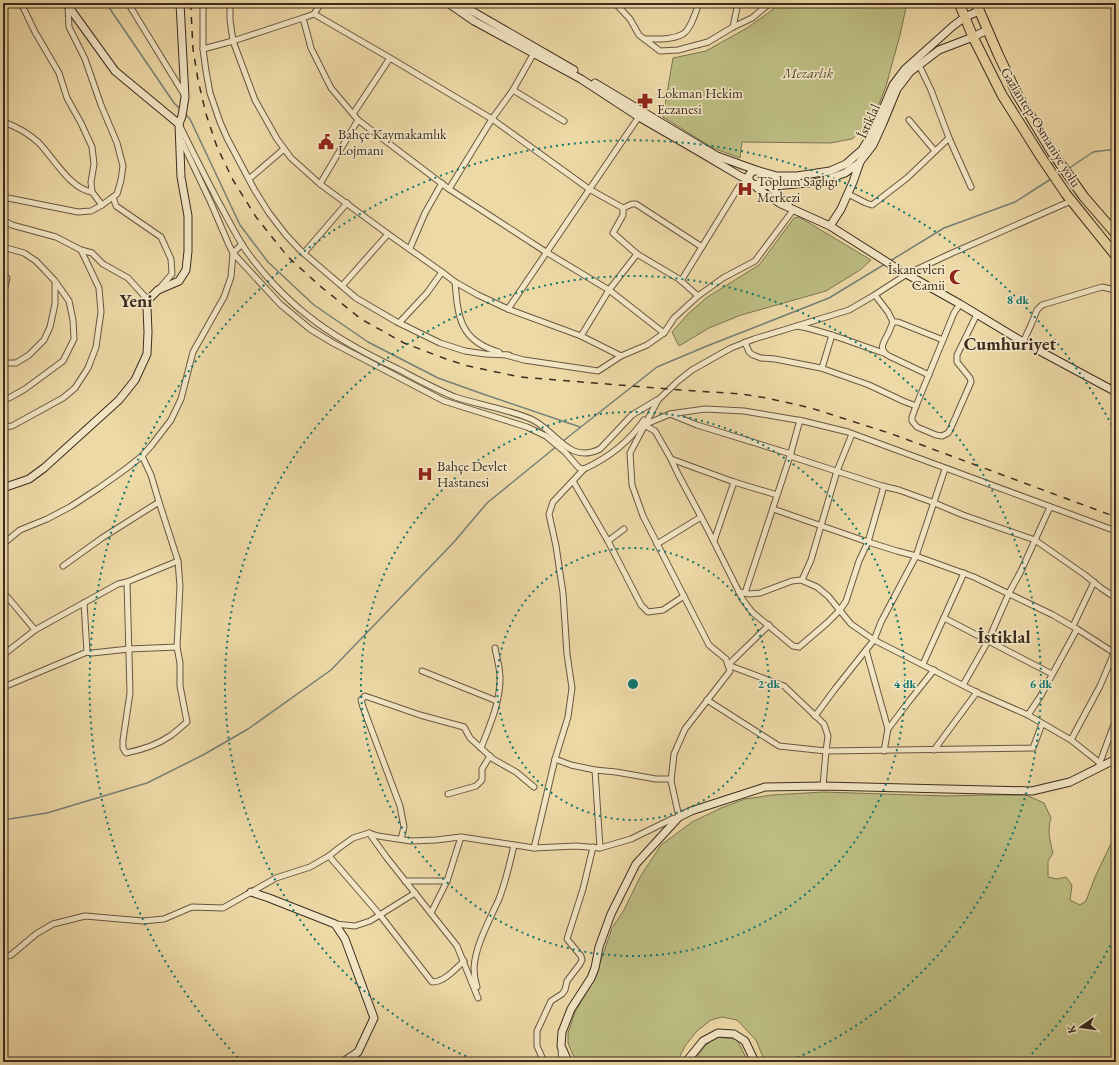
<svg xmlns="http://www.w3.org/2000/svg" width="1119" height="1065" font-family="'EB Garamond',serif">
<style>
.green{fill:#bdbe83;stroke:#7c7551}
.lines{fill:none;stroke-linecap:round;stroke-linejoin:round}
.stream{stroke:#768077;stroke-width:1.5}
.street-casing{stroke:#685741;stroke-width:7}
.secondary-casing{stroke:#3c2c1f;stroke-width:9}
.highway-casing{stroke:#3c2c1f;stroke-width:11}
.street{stroke:#f3e6c5;stroke-width:5}
.secondary{stroke:#f3e6c5;stroke-width:7}
.highway{stroke:#edd9a6;stroke-width:9}
.rail{stroke:#3c2c1f;stroke-width:1.5;stroke-dasharray:7 7;stroke-linecap:butt}
.ring{fill:none;stroke:#0f766e;stroke-width:2;stroke-dasharray:2 4}
.labels{text-anchor:middle;stroke-width:3.5;stroke-linejoin:round;paint-order:stroke}
.park-label{font-size:14px;font-style:italic;fill:#564933;stroke:#f3e6c5}
.poi-label{font-size:14px;fill:#3c2c1f;stroke:#f3e6c5;text-anchor:start}
.street-label{font-size:14px;fill:#3c2c1f;stroke:#f3e6c5}
.district-label{font-size:18px;font-weight:bold;fill:#3c2c1f;stroke:#f3e6c5}
.centre{fill:#0f766e;stroke:#f3e6c5;stroke-width:2}
.ring-label{font-size:12px;text-anchor:middle;font-weight:bold;fill:#0f766e;stroke:#f3e6c5;stroke-width:3.5;stroke-linejoin:round;paint-order:stroke}
</style>
<rect width="100%" height="100%" fill="#edd9a6"/>
<filter id="stains"><feTurbulence type="fractalNoise" baseFrequency=".005" numOctaves="4"/><feColorMatrix values="0 0 0 0 .2 0 0 0 0 .09 0 0 0 0 .02 0 0 0 .5 -.17"/></filter>
<radialGradient id="worn" r=".72"><stop offset=".6" stop-color="#630" stop-opacity="0"/><stop offset="1" stop-color="#630" stop-opacity=".3"/></radialGradient>
<!-- green -->
<g class="green">
<polygon points="779,3 907,3 900,35 886,86 872,122 852,139 830,143 742,142 740,158 713,148 663,117 673,58 706,51 747,28 771,11"/>
<polygon points="799,217 871,260 860,270 826,291 741,315 709,328 679,346 672,332 688,314 706,298 759,265 794,218"/>
<path d="M 823,792 L 947,796 L 987,795 L 1026,795 L 1044,803 L 1051,818 C 1047,830 1050,841 1053,853 L 1048,861 L 1048,877 L 1057,879 L 1066,877 L 1072,885 L 1070,900 L 1080,905 L 1086,901 L 1095,877 L 1116,833 L 1116,1062 L 765,1062 L 756,1040 L 737,1020 L 722,1017 L 711,1020 L 697,1031 L 685,1046 L 677,1062 L 580,1062 L 573,1055 L 568,1043 L 568,1033 L 575,1012 L 595,978 L 612,928 L 624,910 L 640,877 L 661,845 L 692,822 L 721,808 L 745,799 L 772,795 Z"/>
<polygon points="716,1037 737,1039 748,1062 693,1062 705,1046"/>
</g>
<g class="lines">
<!-- stream -->
<g class="stream">
<polyline points="106,3 174,103 181,110"/>
<polyline points="185,114 190,119 240,225 268,262 314,305 368,342 438,378 483,394 580,427"/>
<polyline points="1068,169 1093,152 1116,149"/>
<polyline points="890,261 944,228 1015,202 1051,179"/>
<polyline points="563,441 657,367 707,346 829,298 885,264"/>
<polyline points="3,820 47,813 147,783 203,755 248,729 331,670 454,542 487,503 557,446"/>
</g>
<defs>
<g id="street">
<polyline points="21,3 35,32 59,73 67,98 81,123 92,147 94,164 91,182 92,192 102,205"/>
<polyline points="128,3 185,96"/>
<polyline points="203,3 203,49 206,71 210,93 220,122 227,138 254,189 269,213 286,235 301,251 356,298 397,322 440,343 465,351 485,354 509,355"/>
<polyline points="230,3 230,20 233,41 255,100 277,139 291,158 320,184 388,234 442,272 455,282 478,295 508,309 581,336 621,356 647,345 664,333 674,318 698,296 723,278 755,261 794,209"/>
<polyline points="615,3 630,19 639,35 660,51 678,50 708,42 733,27 752,18 770,3"/>
<polyline points="314,14 390,58 492,119 589,189 623,208 623,215 613,233 637,254 609,290 581,336"/>
<polyline points="303,18 311,48 331,88 358,120 449,189 546,252 609,290 664,333"/>
<polyline points="733,27 738,3"/>
<path d="M 646,39 C 659,39 672,40 683,34 C 691,29 696,11 699,3"/>
<polyline points="203,49 233,41 303,18 314,14 321,3"/>
<polyline points="513,90 564,121"/>
<polyline points="353,114 390,58"/>
<polyline points="909,120 935,151"/>
<path d="M 3,121 C 7,124 12,125 17,128 C 24,131 32,137 38,142 C 53,157 70,189 92,192"/>
<path d="M 180,126 C 192,151 205,176 218,201 C 227,217 235,234 245,249 C 261,272 285,298 307,315 C 334,337 366,354 398,369 C 417,379 435,389 455,397 C 480,405 507,409 531,419 C 556,430 568,465 600,449 L 632,415 L 657,400"/>
<polyline points="949,138 971,187"/>
<path d="M 182,141 L 183,144 L 211,203 L 229,245 L 233,253 L 280,304 L 310,329 L 333,343 L 444,401 L 527,427 L 546,436 L 565,452 L 579,468 L 584,469 C 608,458 629,442 644,420"/>
<polyline points="249,179 284,149"/>
<polyline points="320,184 358,120"/>
<polyline points="449,189 492,119 513,90 535,51"/>
<polyline points="848,194 866,203 872,205 907,178 949,138 931,90 919,65"/>
<polyline points="3,197 78,212 91,211 102,205 117,194 121,180 123,166 117,143 101,105 85,59 69,27 68,6"/>
<polyline points="113,197 116,206 161,237 171,259 172,274 159,289"/>
<polyline points="623,208 632,204 636,204 702,247"/>
<polyline points="3,220 12,225 56,237 81,250 92,253 103,264 128,278 148,300"/>
<polyline points="3,247 24,253 36,261 55,281 69,301 73,320 74,339 63,361 25,389 9,398 3,399"/>
<polyline points="410,248 425,213 442,183"/>
<polyline points="304,253 347,203"/>
<polyline points="637,254 679,279 698,296"/>
<polyline points="3,276 7,278 5,287 3,288"/>
<polyline points="681,281 740,185 750,182"/>
<path d="M 455,282 C 458,318 460,341 499,352"/>
<polyline points="342,286 388,234"/>
<path d="M 875,295 L 888,312 L 893,322 C 891,326 890,330 888,334 C 883,343 878,350 889,356 L 929,375"/>
<polyline points="960,304 954,313 916,406 912,417 912,421 917,427 936,435 942,436 948,433 950,430 971,382 970,378 957,362 957,355 977,314"/>
<polyline points="508,309 640,115"/>
<polyline points="893,322 898,322 943,340"/>
<polyline points="399,323 427,293 442,272"/>
<path d="M 797,326 C 827,331 855,344 884,353"/>
<polyline points="745,342 749,352 753,355 761,358 775,359 821,368 869,385 903,401 916,406"/>
<polyline points="1023,342 1031,325 1037,310 1042,305 1102,287 1111,289 1116,292"/>
<polyline points="506,355 524,360 598,371 621,356"/>
<polyline points="3,363 16,363 29,355 44,340 50,327 55,304 55,282"/>
<polyline points="822,368 832,335"/>
<polyline points="670,414 697,425 791,454"/>
<polyline points="644,425 670,414 705,409 744,411 803,421 848,432 1116,531"/>
<polyline points="644,425 655,431 671,459 678,474 707,528 743,600 752,612 793,646 799,647 827,623 840,610 846,601 859,561 868,542 884,486"/>
<polyline points="3,427 12,426 63,398 75,388 88,368 96,347 101,312 99,288 81,250"/>
<polyline points="142,456 151,475 159,502"/>
<polyline points="790,456 882,486 899,490 932,502 963,515 1035,540 1085,575 1101,588 1116,598"/>
<polyline points="671,459 734,482 714,541"/>
<polyline points="573,481 608,541 641,605 648,612 663,610 684,596"/>
<polyline points="734,482 777,495"/>
<polyline points="773,509 865,541 897,551 916,556 974,577 1053,615 1077,629 1116,654"/>
<polyline points="608,541 624,529"/>
<polyline points="3,544 20,530 47,519 70,507 99,488 127,468 142,456 151,446 171,420 181,399 193,352 224,297 231,277 233,253 242,244"/>
<polyline points="657,544 701,517"/>
<polyline points="802,580 811,560 837,471 852,434"/>
<path d="M 127,582 L 130,693 L 123,740 L 123,748 L 126,753 C 141,750 157,745 170,736 C 176,732 182,726 187,722 L 180,686 L 180,663 L 177,647 L 180,586 L 178,561"/>
<polyline points="3,592 15,606 35,630"/>
<polyline points="739,592 749,594 760,593 792,581 801,580 817,587 828,596 851,624 874,640 980,694 1028,715 1071,740 1100,763"/>
<polyline points="745,593 790,456 800,420"/>
<polyline points="84,603 87,652"/>
<polyline points="944,618 1052,674"/>
<polyline points="1073,626 1094,582"/>
<polyline points="3,655 35,630 118,584 127,582 178,561 159,502 102,538 63,566"/>
<polyline points="923,664 964,573"/>
<polyline points="422,671 497,701"/>
<polyline points="963,685 988,641 1009,593 1021,571 1050,507"/>
<polyline points="3,686 6,686 87,652 92,653 129,649 177,647"/>
<polyline points="707,700 779,746 826,751 828,736 824,724 784,686 728,665 769,625"/>
<polyline points="1028,715 1040,697 1077,629"/>
<polyline points="815,716 835,689 866,650"/>
<polyline points="888,729 910,700 934,670"/>
<polyline points="1071,740 1100,686 1114,653"/>
<path d="M 481,748 C 489,727 499,705 500,682 C 501,671 497,659 495,648"/>
<polyline points="934,750 977,692"/>
<polyline points="884,751 888,729 866,650 874,640 881,622 916,556 945,469"/>
<polyline points="555,759 571,765 595,770 616,772 656,779 671,779"/>
<polyline points="1099,765 1116,719"/>
<polyline points="595,770 600,848"/>
<polyline points="823,786 826,751 1033,748 1042,724"/>
<polyline points="448,794 476,786 482,780 482,769 490,756"/>
<polyline points="369,833 387,858 457,946 478,998"/>
<polyline points="401,839 404,827 400,806 363,707 361,700 365,696 420,715 464,727 470,738 493,759 516,772 534,787"/>
<polyline points="534,848 555,759 568,717 572,688 567,654 563,593 556,546 549,514 553,502 584,469"/>
<path d="M 329,856 L 380,915 L 432,982 C 445,982 455,969 464,961"/>
<polyline points="405,881 447,881"/>
<polyline points="431,913 447,881 461,837"/>
<polyline points="335,924 355,926 370,921 415,893"/>
<polyline points="3,957 11,955 36,934 53,924 85,916 143,921 164,919 192,907 223,908 276,878 310,867 329,856 339,848 353,838 369,833 378,836 411,841 436,840 461,837 534,848 576,846 600,848 631,839 672,819 679,817 671,781 674,754 685,729 730,671 726,659 709,645 692,612 643,516 632,485 630,453 658,400 678,381 692,370 731,348 754,339 849,310 873,296 907,274 950,254 1071,201"/>
<path d="M 477,987 C 475,981 474,975 474,968 C 475,946 490,919 499,899 C 506,881 510,863 514,845"/>
<polyline points="561,1049 562,1062"/>
<polyline points="544,1062 537,1046 537,1031 551,1001 562,994 565,990 567,981 580,964 582,960 581,956 567,939 583,889 593,847"/>
</g>
<g id="secondary">
<polyline points="66,3 115,71 179,124"/>
<polyline points="448,3 474,21 581,79 639,117 703,154 740,176 749,180 752,184 756,185 760,183 762,181 763,176 759,171 753,171 749,175 749,180"/>
<polyline points="458,3 574,70"/>
<polyline points="595,83 717,156 756,170"/>
<polyline points="759,171 777,176 797,176 830,171 846,164 862,150 874,130 893,85 905,69 953,26 965,17 979,11"/>
<polyline points="753,184 761,191 781,204 830,226 901,271 960,304 1023,342 1116,392"/>
<polyline points="769,184 773,190 788,204"/>
<polyline points="756,185 774,186 819,182 845,173 859,163 873,145 883,123 897,89 910,72 939,50 973,37 987,30"/>
<polyline points="830,226 841,209 853,182 860,162"/>
<polyline points="3,488 29,479 44,468 119,400 135,380 147,354 148,332 147,308 148,300 158,290 179,281 186,270 188,251 188,216 181,177 179,124 182,116 185,97 180,3"/>
<polyline points="251,892 269,898 335,924 345,939 374,1018 358,1052 343,1062"/>
<polyline points="570,1062 567,1059 561,1046 562,1032 571,1009 591,978 595,968 599,947 611,914 636,864 679,817 691,811 765,787 823,786 1032,791 1070,782 1116,759"/>
<polyline points="686,1062 703,1041 718,1033 734,1034 745,1041 755,1062"/>
</g>
<g id="highway">
<polyline points="959,3 973,37 1002,95 1041,157 1066,194 1116,256"/>
<polyline points="976,3 998,54 1017,94 1052,152 1084,197 1116,234"/>
</g>
</defs>
<!-- street casing -->
<use href="#street" class="street-casing"/>
<!-- secondary casing -->
<use href="#secondary" class="secondary-casing"/>
<!-- highway casing -->
<use href="#highway" class="highway-casing"/>
<!-- street -->
<use href="#street" class="street"/>
<!-- secondary -->
<use href="#secondary" class="secondary"/>
<!-- highway -->
<use href="#highway" class="highway"/>
<!-- rail -->
<polyline class="rail" points="191,3 191,10 193,49 198,80 206,114 217,147 233,180 256,217 288,257 320,286 361,319 404,343 446,359 468,366 520,377 681,390 741,394 767,398 811,408 892,434 1116,517"/>
</g>
<!-- distance rings -->
<g class="ring">
<circle cx="633" cy="684" r="136"/>
<circle cx="633" cy="684" r="272"/>
<path d="M477 1061A408 408 0 1 1 789 1061"/>
<path d="M1116 935A544 544 0 0 1 1024 1062M242 1062A544 544 0 1 1 1116 433"/>
</g>
<!-- icons -->
<defs>
<symbol id="pharmacy-bare" viewBox="-9 -9 18 18"><path d="M-2-6h4v4h4v4h-4v4h-4v-4h-4v-4h4Z" fill="#8f2418" stroke="#f3e6c5" stroke-width="2.5" paint-order="stroke"/></symbol>
<symbol id="civic-bare" viewBox="-9 -9 18 18"><path d="M-.6-6.5H3V-4.5H.6V-3L4-1V1h2V6H-6V1h2V-1L-.6-3ZM-1.2 2.5V6h2.4V2.5Z" fill="#8f2418" stroke="#f3e6c5" stroke-width="2.5" paint-order="stroke"/></symbol>
<symbol id="hospital-bare" viewBox="-9 -9 18 18"><path d="M-5-5h3v3.5h4V-5h3V5h-3V1.5h-4V5h-3Z" fill="#8f2418" stroke="#f3e6c5" stroke-width="2.5" paint-order="stroke"/></symbol>
<symbol id="mosque-bare" viewBox="-9 -9 18 18"><path d="M3.5-4.9A6 6 0 1 0 3.5 4.9A5 5 0 1 1 3.5-4.9Z" fill="#8f2418" stroke="#f3e6c5" stroke-width="2.5" paint-order="stroke"/></symbol>
</defs>
<g fill-rule="evenodd">
<use href="#pharmacy-bare" x="634" y="90" width="22" height="22"/>
<use href="#civic-bare" x="315" y="131" width="22" height="22"/>
<use href="#hospital-bare" x="734" y="178" width="22" height="22"/>
<use href="#mosque-bare" x="946" y="266" width="22" height="22"/>
<use href="#hospital-bare" x="414" y="463" width="22" height="22"/>
</g>
<g class="labels">
<!-- park labels -->
<g class="park-label">
<text x="808" y="78">Mezarlık</text>
</g>
<!-- poi labels -->
<g class="poi-label">
<text x="657" y="98">Lokman Hekim<tspan x="657" dy="16">Eczanesi</tspan></text>
<text x="338" y="139">Bahçe Kaymakamlık<tspan x="338" dy="16">Lojmanı</tspan></text>
<text x="757" y="186">Toplum Saglıgı<tspan x="757" dy="16">Merkezi</tspan></text>
<text x="945" y="274" text-anchor="end">İskanevleri<tspan x="945" dy="16">Camii</tspan></text>
<text x="437" y="471">Bahçe Devlet<tspan x="437" dy="16">Hastanesi</tspan></text>
</g>
<!-- street labels -->
<g class="street-label">
<text transform="translate(868 121) rotate(-65)" y="5">İstiklal</text>
<text transform="translate(1041 127) rotate(58)" y="5">Gaziantep-Osmaniye yolu</text>
</g>
<!-- district labels -->
<g class="district-label">
<text x="136" y="307">Yeni</text>
<text x="1010" y="350">Cumhuriyet</text>
<text x="1004" y="643">İstiklal</text>
</g>
</g>
<circle cx="633" cy="684" r="6" class="centre"/>
<g class="ring-label">
<text x="1018" y="304">8 dk</text>
<text x="769" y="688">2 dk</text>
<text x="905" y="688">4 dk</text>
<text x="1041" y="688">6 dk</text>
</g>
<!-- margin -->
<rect width="1119" height="1065" fill="none" stroke="#edd9a6" stroke-width="16"/>
<rect x="4" y="4" width="1111" height="1057" fill="none" stroke="#3c2c1f" stroke-width="2"/>
<rect x="8" y="8" width="1103" height="1049" fill="none" stroke="#3c2c1f"/>
<!-- north arrow -->
<g transform="translate(1081 1027) rotate(257)" stroke="#f3e6c5" stroke-width="3" paint-order="stroke">
<path d="M0-3L7 15L0 10L-7 15Z" fill="#3c2c1f"/>
<text y="-6" font-size="11" font-weight="bold" text-anchor="middle" fill="#3c2c1f">K</text>
</g>
<rect width="100%" height="100%" filter="url(#stains)"/>
<rect width="100%" height="100%" fill="url(#worn)"/>
</svg>
